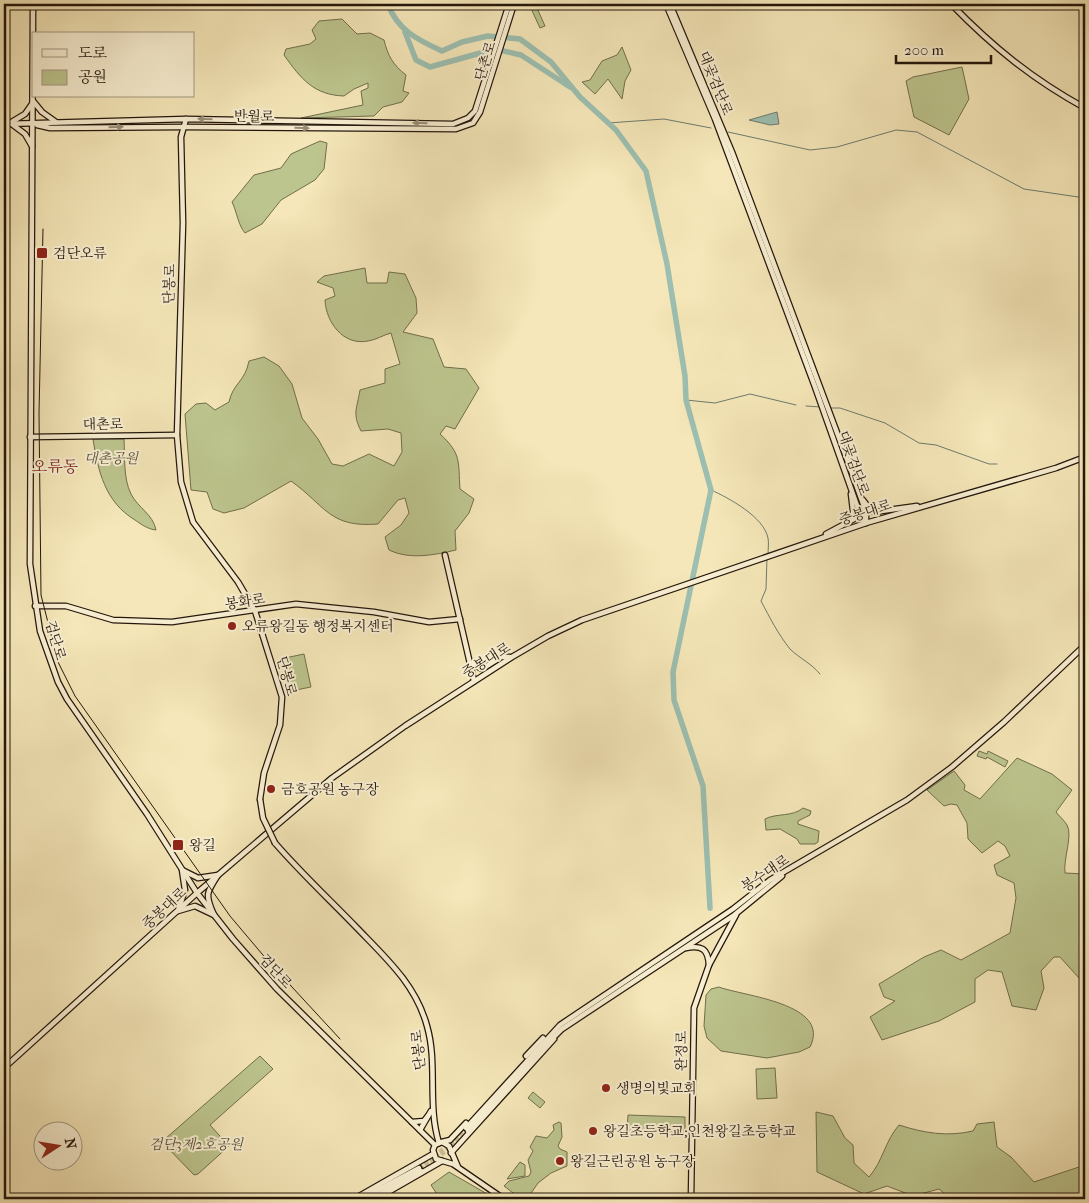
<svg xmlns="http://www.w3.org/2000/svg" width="1089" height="1203" font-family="'IM FELL French Canon','Noto Serif KR',serif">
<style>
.green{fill:#bdc58e;stroke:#706e4d}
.water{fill:#9cbfb1;stroke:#6c7b6f}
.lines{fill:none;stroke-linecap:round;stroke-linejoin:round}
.stream{stroke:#6c7b6f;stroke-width:1}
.river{stroke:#9cbfb1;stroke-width:5.5}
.secondary-tunnel{stroke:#cbbd96;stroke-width:4.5;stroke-dasharray:4.5 2;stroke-linecap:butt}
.secondary-casing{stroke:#24160c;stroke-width:7}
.secondary{stroke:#f8efd2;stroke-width:4.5}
.tram{stroke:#24160c;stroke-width:1}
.secondary-bridge-casing{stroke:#24160c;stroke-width:7;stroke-linecap:butt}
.secondary-bridge{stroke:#f8efd2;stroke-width:4.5}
.oneway{fill:#998d79}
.poi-dot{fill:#8f2418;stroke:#f8efd2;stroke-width:2}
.labels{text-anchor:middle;stroke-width:4;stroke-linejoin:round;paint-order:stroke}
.street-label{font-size:14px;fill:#24160c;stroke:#f8efd2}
.poi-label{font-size:14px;fill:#24160c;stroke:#f8efd2;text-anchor:start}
.park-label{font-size:14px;font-style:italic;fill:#5a533a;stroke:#f8efd2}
.quarter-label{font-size:16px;fill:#7a1f14;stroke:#f8efd2}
</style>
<rect width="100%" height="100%" fill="#f5e7b9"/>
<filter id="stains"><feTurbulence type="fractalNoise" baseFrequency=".004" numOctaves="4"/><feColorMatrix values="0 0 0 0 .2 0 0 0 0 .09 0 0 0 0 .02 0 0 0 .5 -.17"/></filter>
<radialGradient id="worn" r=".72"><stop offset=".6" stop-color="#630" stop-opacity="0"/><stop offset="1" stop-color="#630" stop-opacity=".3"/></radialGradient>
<!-- green -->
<g class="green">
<polygon points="529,4 541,4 537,8 545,26 540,28"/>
<path d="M 342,19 L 357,34 L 370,33 L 384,40 C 388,56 393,65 406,75 L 403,91 L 409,93 L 402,102 L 383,107 L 374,116 L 301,118 L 363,105 L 361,91 L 368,88 L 368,83 L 354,89 L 344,96 C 314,95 301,79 284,55 L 286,49 L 310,44 L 316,39 L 312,30 L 319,21 Z"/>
<polygon points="622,47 631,70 625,81 622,99 608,79 595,94 582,82 590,80 602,61 617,55"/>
<polygon points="962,67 969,99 949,135 914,117 906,81 913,77"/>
<path d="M 320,141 L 327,143 L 324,169 L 315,180 L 281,200 L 262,224 L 245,233 C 238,225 237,212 232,202 L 254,175 L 281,168 L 291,154 Z"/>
<path d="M 365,268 L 367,283 L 387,283 L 389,272 L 405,274 L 416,298 L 417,313 L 403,332 L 433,339 L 444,367 L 466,369 L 479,388 L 455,429 L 446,426 L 440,434 C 462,454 458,462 460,489 L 474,499 L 469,513 L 455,531 L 456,550 C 434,555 410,560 389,550 L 385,537 L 401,525 L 409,513 L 405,498 L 398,500 L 378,524 C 329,528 326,506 291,481 L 244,508 L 224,513 L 213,509 L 207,492 L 191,490 L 185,414 L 196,404 L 206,403 L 215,410 L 229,402 C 233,383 245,382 249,361 L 264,357 L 279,366 L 292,384 L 302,418 L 318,439 L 332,464 L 343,466 L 369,454 L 394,466 L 402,452 L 401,433 L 388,429 L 361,431 C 352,413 357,409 360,390 L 385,383 L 385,369 L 400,364 L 391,333 C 383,335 376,340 368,341 C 343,346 326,322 325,300 L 335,296 L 333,288 L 317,282 L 324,276 Z"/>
<path d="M 93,439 L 124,439 C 125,456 123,478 131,494 C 138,508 153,514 156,530 C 148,529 142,525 135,520 C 105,502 98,471 93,439 Z"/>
<polygon points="304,654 311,687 291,691 285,658"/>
<polygon points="979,751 987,754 988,751 1008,761 1005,767 987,757 986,759 977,756"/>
<path d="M 1017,758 L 1052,774 L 1072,790 L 1056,812 C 1059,816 1064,820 1067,825 C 1073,835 1063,860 1065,873 L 1085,874 L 1085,978 L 1079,978 L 1060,957 L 1054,957 L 1041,971 L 1044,988 L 1036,1010 L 1012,1006 L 1002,972 L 988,970 L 975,979 L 975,1002 L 939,1021 L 882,1040 L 870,1017 L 895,1001 L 884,997 L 879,984 L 924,957 L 941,950 L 961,960 L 1010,933 L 1016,898 L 1014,883 L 997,875 L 994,865 L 1010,856 L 1005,846 L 998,841 L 982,853 L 968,839 L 967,823 L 957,805 L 951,804 L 944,806 L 927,790 L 954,771 L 965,785 L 964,790 L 980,799 Z"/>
<path d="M 803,808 L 811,811 L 810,815 L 798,821 L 798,824 L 819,831 L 818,842 L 815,844 L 800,844 L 797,839 L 780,829 L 766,830 L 765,819 C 776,813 793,817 803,808 Z"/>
<path d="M 719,987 C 742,996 832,1003 810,1047 L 799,1052 L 767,1058 L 721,1051 L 707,1038 L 704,1026 L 706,995 L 711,989 Z"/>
<polygon points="260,1056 273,1069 210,1125 229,1146 198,1174 194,1175 166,1146 165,1139"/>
<polygon points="775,1068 777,1098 757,1099 756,1069"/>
<polygon points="533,1092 545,1102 540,1108 528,1098"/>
<path d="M 816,1112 L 833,1116 L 845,1138 L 853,1145 L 854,1163 L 869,1177 C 883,1161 885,1141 899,1125 C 924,1133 947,1137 973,1131 L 977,1124 L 994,1122 L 997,1147 L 1011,1157 L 1034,1182 L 1085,1165 L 1085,1199 L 951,1199 L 939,1189 L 913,1196 L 887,1186 L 864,1194 L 817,1172 Z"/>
<polygon points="628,1115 685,1117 685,1132 627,1131"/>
<polygon points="559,1122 561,1123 562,1137 558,1146 560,1149 567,1152 567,1166 551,1173 538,1183 527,1199 521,1199 504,1186 509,1181 529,1176 531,1172 528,1160 533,1151 530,1147 536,1136 547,1138 554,1130 553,1125"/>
<polygon points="520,1162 525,1165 525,1176 507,1179"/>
<polygon points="449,1172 496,1199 440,1199 431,1185"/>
</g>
<!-- water -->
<polygon class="water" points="777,112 779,124 770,125 749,120"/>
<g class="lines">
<!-- stream -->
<g class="stream">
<polyline points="608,123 664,119 711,128"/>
<polyline points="728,132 810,150 837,147 896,130 917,132 1024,189 1085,198"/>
<polyline points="686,400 715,403 750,394 796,405"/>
<polyline points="806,406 820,407"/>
<polyline points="829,408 840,408 885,423 919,443 936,445 989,464 997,464"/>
<path d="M 711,490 C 729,498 764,517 768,538 C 769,543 768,549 768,554"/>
<path d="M 767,558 L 766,589 L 761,601 C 770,618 778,634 790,649 C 799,658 811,663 820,674"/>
</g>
<!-- river -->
<g class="river">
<path d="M 388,4 C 397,30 418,40 442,51 L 462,42 L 488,36 L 520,39 L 551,62 L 580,97 L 616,130 L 646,171 L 667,264 L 685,376 L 686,400 L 711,490 L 673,672 L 674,700 L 703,786 L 710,908"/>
<polyline points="405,32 416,60 430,67 495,49 521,55 570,87"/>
</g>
<!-- secondary-tunnel -->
<g class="secondary-tunnel">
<polyline points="419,1168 454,1141 466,1128"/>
<polyline points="421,1171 466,1134"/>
</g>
<defs>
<g id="secondary">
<polyline points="33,4 30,564 40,631 58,682 67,699 147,814 197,893 233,939 277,989 435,1145"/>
<polyline points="666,4 715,119 815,387 860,514 866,523"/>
<polyline points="670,4 732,152 848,462 866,512 866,522"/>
<path d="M 951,4 C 993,47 1032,79 1085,108"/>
<polyline points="33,101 42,112 56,122"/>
<polyline points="186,119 181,137 183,223 177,435 181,482 193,522 238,582 255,611 282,697 280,725 264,773 260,799"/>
<polyline points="10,123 25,114 32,104"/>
<polyline points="4,124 186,119 453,124 468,118 475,111 509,4"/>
<polyline points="13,125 25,134 32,146"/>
<polyline points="37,125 50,128 183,127 456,129 473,123 480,112 514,4"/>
<polyline points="30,437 177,435"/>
<polyline points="863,500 869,508 874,512 917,506"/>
<polyline points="826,534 854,519 851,494"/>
<polyline points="445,555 474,681"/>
<polyline points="35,606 66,606 113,620 172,622 296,604 374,612 429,622 460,619"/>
<polyline points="471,663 482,669 501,657 510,657"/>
<path d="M 275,843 C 301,873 330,900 357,928 C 386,958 416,985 427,1026 C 438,1064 427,1104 439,1143"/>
<path d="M 182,870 L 198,878 L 218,875 C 206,893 205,895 214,915 L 195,906 L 178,911 L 185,890 Z"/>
<path d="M 686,948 C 702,945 708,949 709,965"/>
<polyline points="526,1056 543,1038"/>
<polyline points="4,1068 197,893 332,778 405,726 512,657 548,636 582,620 866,523 1056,468 1085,457"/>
<polyline points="412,1122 424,1121 428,1116"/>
<polyline points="466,1128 560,1025 733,909 770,880 907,800 952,767 1004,722 1085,645"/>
<polyline points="420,1130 431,1111"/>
<polyline points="468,1131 549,1042 562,1029 733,916 782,876"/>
<polyline points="442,1142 450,1140 466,1123"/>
<polyline points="451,1153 554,1039"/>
<polyline points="458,1167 449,1146 442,1142 435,1145 433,1150 436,1159 453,1164 504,1199"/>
<polyline points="354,1199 433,1154"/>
<polyline points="361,1199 419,1168"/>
<polyline points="370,1199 421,1171"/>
<polyline points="376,1199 442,1161"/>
<polyline points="691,1199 694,1008 709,965 736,915"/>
</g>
</defs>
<!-- secondary casing -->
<use href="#secondary" class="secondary-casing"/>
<!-- secondary -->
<use href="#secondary" class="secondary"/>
<!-- tram -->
<polyline class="tram" points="43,229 39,413 41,595 58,662 75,696 230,916 268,961 340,1039"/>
<defs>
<polyline id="secondary-bridge" points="260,799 263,818 275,843"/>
</defs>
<!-- secondary-bridge casing -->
<use href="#secondary-bridge" class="secondary-bridge-casing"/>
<!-- secondary-bridge -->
<use href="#secondary-bridge" class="secondary-bridge"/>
</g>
<!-- one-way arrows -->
<defs><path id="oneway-solid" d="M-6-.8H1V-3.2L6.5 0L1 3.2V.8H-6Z" transform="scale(1.25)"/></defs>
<g class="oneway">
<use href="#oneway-solid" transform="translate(205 119) rotate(-179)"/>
<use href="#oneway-solid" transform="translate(420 123) rotate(-179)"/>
<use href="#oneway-solid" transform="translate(116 127) rotate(-1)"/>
<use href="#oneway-solid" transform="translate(302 128) rotate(1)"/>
</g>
<!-- markers -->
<g class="poi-dot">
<rect x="36" y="247" width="12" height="12" rx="2.5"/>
<circle cx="232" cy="626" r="5"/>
<circle cx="271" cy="789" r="5"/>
<rect x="172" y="839" width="12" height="12" rx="2.5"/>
<circle cx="606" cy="1088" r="5"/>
<circle cx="593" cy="1131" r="5"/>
<circle cx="560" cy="1161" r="5"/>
</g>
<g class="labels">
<!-- street labels -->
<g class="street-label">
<text transform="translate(485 61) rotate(-73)" y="5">단촌로</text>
<text transform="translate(716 83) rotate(68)" y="5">대곶검단로</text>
<text transform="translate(254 116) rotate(1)" y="5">반월로</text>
<text transform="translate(169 284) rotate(-88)" y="5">단봉로</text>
<text transform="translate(103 424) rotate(-1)" y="5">대촌로</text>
<text transform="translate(854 463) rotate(71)" y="5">대곶검단로</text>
<text transform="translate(865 512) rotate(-18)" y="5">중봉대로</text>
<text transform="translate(245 601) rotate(-9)" y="5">봉화로</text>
<text transform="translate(56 640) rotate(74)" y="5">검단로</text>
<text transform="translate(486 660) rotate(-32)" y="5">중봉대로</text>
<text transform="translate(287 676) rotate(75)" y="5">단봉로</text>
<text transform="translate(765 873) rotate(-34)" y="5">봉수대로</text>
<text transform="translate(164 908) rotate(-43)" y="5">중봉대로</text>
<text transform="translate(276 971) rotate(48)" y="5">검단로</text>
<text transform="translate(418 1050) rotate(-96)" y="5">단봉로</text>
<text transform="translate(681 1051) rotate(-89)" y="5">완정로</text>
</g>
<!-- poi labels -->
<g class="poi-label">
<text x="53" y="258">검단오류</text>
<text x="242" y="631">오류왕길동 행정복지센터</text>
<text x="281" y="794">금호공원 농구장</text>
<text x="189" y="850">왕길</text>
<text x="616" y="1093">생명의빛교회</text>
<text x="603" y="1136">왕길초등학교;인천왕길초등학교</text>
<text x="570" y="1166">왕길근린공원 농구장</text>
</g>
<!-- park labels -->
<g class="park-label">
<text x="111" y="463">대촌공원</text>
<text x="196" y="1149">검단3제2호공원</text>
</g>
<!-- quarter labels -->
<g class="quarter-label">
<text x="55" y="472">오류동</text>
</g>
</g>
<!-- margin -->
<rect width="1089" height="1203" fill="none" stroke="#f5e7b9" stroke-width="20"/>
<rect x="5" y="5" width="1079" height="1193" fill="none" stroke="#24160c" stroke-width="2.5"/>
<rect x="10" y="10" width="1069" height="1183" fill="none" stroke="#24160c"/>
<!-- legend -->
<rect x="32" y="32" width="162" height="65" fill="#f8efd2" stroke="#a39883"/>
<rect x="42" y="49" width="25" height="8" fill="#f8efd2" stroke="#a39883"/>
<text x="78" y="58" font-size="15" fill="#24160c">도로</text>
<rect x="42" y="70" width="25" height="15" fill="#bdc58e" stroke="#a39883"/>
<text x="78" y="82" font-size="15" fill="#24160c">공원</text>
<!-- north arrow -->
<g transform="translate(58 1146) rotate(78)"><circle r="24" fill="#f8efd2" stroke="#a39883"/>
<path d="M0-4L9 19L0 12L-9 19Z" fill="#8f2418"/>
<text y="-8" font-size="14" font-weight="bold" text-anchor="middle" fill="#24160c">N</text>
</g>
<!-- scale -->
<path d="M896 55v8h95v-8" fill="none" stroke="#24160c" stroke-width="2.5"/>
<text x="904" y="55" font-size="15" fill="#24160c" stroke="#f8efd2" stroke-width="4" paint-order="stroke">200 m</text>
<rect width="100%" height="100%" filter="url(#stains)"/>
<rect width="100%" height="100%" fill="url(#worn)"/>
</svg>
